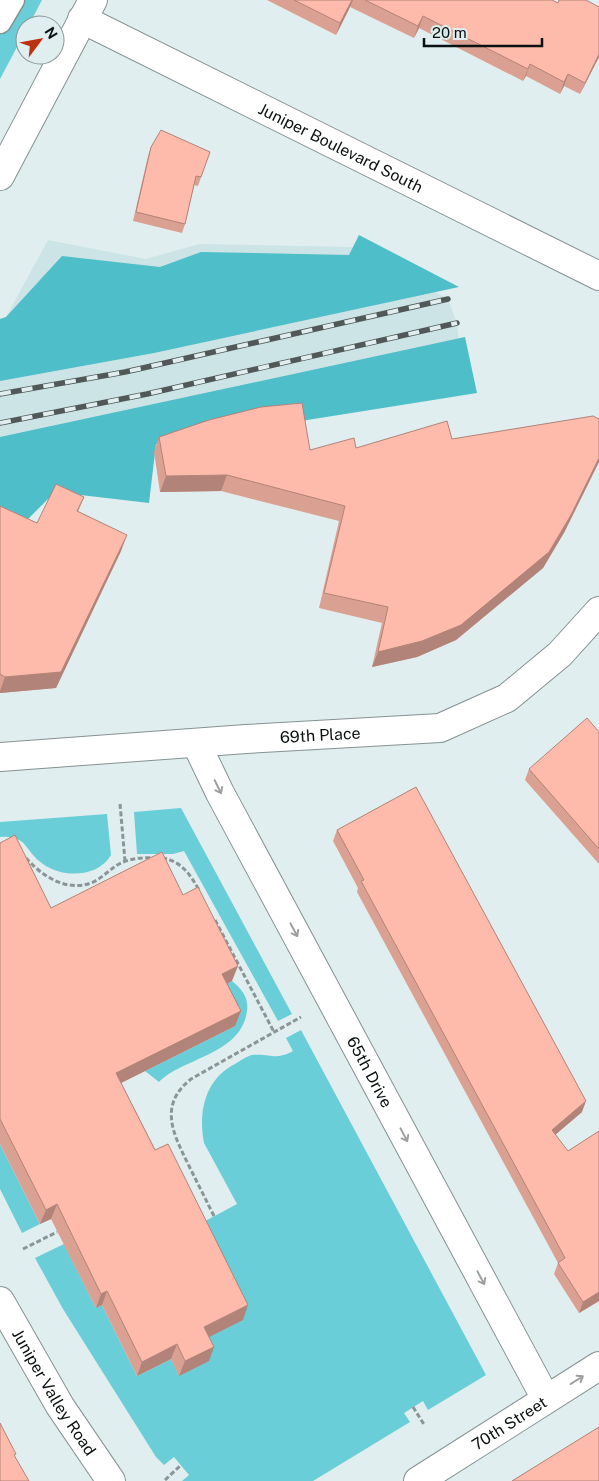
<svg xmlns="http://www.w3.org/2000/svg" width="599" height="1481" font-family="'Public Sans',sans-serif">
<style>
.built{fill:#cde4e6}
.green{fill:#69ced7}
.forest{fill:#4ebec8}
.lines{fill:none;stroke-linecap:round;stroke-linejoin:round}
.lane-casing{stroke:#859192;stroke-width:25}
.street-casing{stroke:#859192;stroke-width:30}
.secondary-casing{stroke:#859192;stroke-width:30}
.path{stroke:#8b9596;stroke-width:3;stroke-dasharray:5 2.5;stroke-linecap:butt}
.lane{stroke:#fff;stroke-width:22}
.street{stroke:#fff;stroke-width:28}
.secondary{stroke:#fff;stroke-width:28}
.rail-casing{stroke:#505858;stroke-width:5.5}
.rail{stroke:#e0eeef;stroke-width:4;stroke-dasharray:11;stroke-linecap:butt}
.wall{fill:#daa193}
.shaded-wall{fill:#b28378}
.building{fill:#febbab;stroke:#b28378}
.oneway{stroke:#9d9f9f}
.labels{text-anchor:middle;stroke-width:5;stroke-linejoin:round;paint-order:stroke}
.street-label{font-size:16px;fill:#0b1010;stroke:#e0eeef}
</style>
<rect width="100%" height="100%" fill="#e0eeef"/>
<!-- built -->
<polygon class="built" points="48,240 146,259 199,244 354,247 448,299 457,323 464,387 259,417 154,452 0,490 0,319 6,317"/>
<!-- green -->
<g class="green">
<polygon points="0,0 42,0 29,25 25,25 25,32 0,79"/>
<polygon points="181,808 292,1014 278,1021 184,851 173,854 137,854 134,812"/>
<path d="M 107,814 L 111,855 C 98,878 62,878 43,864 C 24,851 28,835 0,837 L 0,822 Z"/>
<path d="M 232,981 C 242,989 249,998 247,1011 C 241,1055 184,1057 159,1082 L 145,1071 L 235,1026 L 217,989 Z"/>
<path d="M 301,1030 L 486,1375 L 428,1410 L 423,1401 L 404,1413 L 410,1422 L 313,1481 L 182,1481 L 189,1475 L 174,1457 L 164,1465 L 156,1457 L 63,1309 L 35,1258 L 64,1244 L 96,1308 L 102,1305 L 137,1376 L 171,1359 L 179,1375 L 196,1226 L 237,1204 L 204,1143 C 198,1112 205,1079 235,1064 C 240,1061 247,1056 252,1055 C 271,1053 275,1061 293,1051 L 286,1038 Z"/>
<polygon points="0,1144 40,1224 22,1233 0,1189"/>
</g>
<!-- forest -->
<g class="forest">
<polygon points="359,235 459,287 154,353 0,381 0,319 6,317 62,256 160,267 201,252 349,255"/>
<polygon points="465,337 477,393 156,444 149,503 55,492 25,522 0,517 0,437"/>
</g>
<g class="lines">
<defs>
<polyline id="lane" points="0,22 13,0"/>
<g id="street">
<path id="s1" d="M 196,743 L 220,793 L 546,1399"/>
<path id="s2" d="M 0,757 L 246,739 L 440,728 L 507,698 L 560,654 L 599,611"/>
<path id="s3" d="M 0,1301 L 60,1406 L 111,1481"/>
<path id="s4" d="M 418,1481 L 599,1366"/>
</g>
<g id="secondary">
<path id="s5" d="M 82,19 L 599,276"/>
<polyline points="0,176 93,0"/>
</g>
</defs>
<!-- lane casing -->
<use href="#lane" class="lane-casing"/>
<!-- street casing -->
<use href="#street" class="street-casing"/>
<!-- secondary casing -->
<use href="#secondary" class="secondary-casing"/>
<!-- path -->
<g class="path">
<polyline points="120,804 125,861"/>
<path d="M 26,858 C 42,876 66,892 91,883 C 99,880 106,873 113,868 C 124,859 140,857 154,858"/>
<path d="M 162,858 C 181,861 190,874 199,890"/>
<polyline points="215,920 274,1032"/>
<path d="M 214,1216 C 206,1200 198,1184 190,1168 C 174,1135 157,1106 191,1079 L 301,1017"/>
<polyline points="23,1249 57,1232"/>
<polyline points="413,1407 425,1426"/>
<polyline points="165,1480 181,1465"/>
</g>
<!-- lane -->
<use href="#lane" class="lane"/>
<!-- street -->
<use href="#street" class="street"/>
<!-- secondary -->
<use href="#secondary" class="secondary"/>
<defs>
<g id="rail">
<polyline points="0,394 125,372 448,299"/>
<polyline points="0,423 147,394 457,323"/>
</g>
</defs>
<!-- rail casing -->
<use href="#rail" class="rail-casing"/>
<!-- rail -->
<use href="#rail" class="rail"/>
</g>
<!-- wall -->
<g class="wall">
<polygon points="267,0 552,0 599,57 580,94 564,86 560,94 526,76 523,81 419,28 414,38 350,7 336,35"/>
<polygon points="151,147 210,152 198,186 194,185 185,224 182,233 133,221 148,156"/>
<polygon points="159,437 310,450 356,448 452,439 565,531 543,568 456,640 417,657 372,667 382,623 319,608 339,521 221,491 160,492 154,452"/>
<polygon points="84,497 78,512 121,551 56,688 0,693 0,506 37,523"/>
<polygon points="599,732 599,864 525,780 529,769"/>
<polygon points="337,830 582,1112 556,1134 599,1301 579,1313 554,1274 558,1263 357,892 358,888 333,841"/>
<polygon points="0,843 51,908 183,895 232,981 227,984 241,1011 235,1026 121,1083 243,1320 209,1337 209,1361 179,1376 171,1359 137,1376 102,1305 96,1308 51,1219 40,1224 0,1144"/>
</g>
<!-- shaded-wall -->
<g class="shaded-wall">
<polygon points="352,0 353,0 350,7 336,35 340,23"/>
<polygon points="423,16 419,28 414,38 418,26"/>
<polygon points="599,54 599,57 580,94 585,83"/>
<polygon points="530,64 526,76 523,81 528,69"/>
<polygon points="568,74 564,86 560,94 564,82"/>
<polygon points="599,458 599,462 565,531 543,568 456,640 417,657 372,667 378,652"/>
<polygon points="227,475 221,491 160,492 166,476"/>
<polygon points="127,535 121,551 56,688 0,693 0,691 5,677"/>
<polygon points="238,966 232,981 217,989 222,974"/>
<polygon points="241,1011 235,1026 111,1088 116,1073"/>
<polygon points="586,1101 582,1112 548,1141 552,1130"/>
<polygon points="57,1204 51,1219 40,1224 46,1210"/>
<polygon points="107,1291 102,1305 96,1308 101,1294"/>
<polygon points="599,1292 599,1301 579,1313 583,1302"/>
<polygon points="248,1305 243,1320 199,1342 204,1327"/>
<polygon points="177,1344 171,1359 137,1376 142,1362"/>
<polygon points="214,1347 209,1361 179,1376 185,1361"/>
</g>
<!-- building -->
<g class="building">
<polygon points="294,0 352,0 340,23"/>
<polygon points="365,0 552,0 558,3 559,0 586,0 599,7 599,54 585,83 568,74 564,82 530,64 528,69 423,16 418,26"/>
<polygon points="161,130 210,152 201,177 196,176 185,224 136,212 151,147"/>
<polygon points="302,403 310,450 354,438 356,448 447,421 452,439 593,416 599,419 599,458 571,515 549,552 461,625 422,641 378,652 388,607 324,593 345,506 227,475 166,476 159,437 209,420 261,407"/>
<polygon points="56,484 84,497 77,511 127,535 61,672 5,677 0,674 0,506 37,523"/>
<polygon points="587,718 599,732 599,849 529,769"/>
<polygon points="416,787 586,1101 552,1130 568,1151 599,1131 599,1292 583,1302 558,1263 565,1258 361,881 364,880 337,830"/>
<polygon points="15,835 51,908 162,852 183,895 198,887 238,966 222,974 241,1011 116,1073 155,1150 168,1144 248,1305 204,1327 214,1347 185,1361 177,1344 142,1362 107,1291 101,1294 57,1204 46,1210 0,1119 0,843"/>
<polygon points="0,1423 16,1454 14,1455 29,1481 0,1481"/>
<polygon points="599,1427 599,1481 512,1481"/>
</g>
<!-- one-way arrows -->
<defs><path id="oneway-shaft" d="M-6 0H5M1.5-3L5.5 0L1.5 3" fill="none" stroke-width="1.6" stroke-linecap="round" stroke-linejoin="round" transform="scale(1.25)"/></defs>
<g class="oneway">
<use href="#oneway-shaft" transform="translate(218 787) rotate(64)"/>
<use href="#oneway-shaft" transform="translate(294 930) rotate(62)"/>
<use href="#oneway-shaft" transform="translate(404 1135) rotate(62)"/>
<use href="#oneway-shaft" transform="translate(481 1278) rotate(62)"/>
<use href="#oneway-shaft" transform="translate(577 1380) rotate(-32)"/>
</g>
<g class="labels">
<!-- street labels -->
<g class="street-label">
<text dy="6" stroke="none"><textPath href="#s5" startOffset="289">Juniper Boulevard South</textPath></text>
<text dy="6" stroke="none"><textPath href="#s2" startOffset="321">69th Place</textPath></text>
<text dy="6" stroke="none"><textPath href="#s1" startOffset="372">65th Drive</textPath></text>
<text dy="6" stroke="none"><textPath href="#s3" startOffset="106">Juniper Valley Road</textPath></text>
<text dy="6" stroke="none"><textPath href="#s4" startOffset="108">70th Street</textPath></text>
</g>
</g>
<!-- north arrow -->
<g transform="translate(40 40) rotate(58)"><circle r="24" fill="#e0eeef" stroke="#8b9596"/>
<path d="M0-4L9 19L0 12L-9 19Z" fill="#bc3110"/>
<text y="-8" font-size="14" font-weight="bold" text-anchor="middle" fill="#0b1010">N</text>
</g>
<!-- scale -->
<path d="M424 38v8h118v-8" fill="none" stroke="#0b1010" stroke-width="2.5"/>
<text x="432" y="38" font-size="15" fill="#0b1010" stroke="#e0eeef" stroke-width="4" paint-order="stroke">20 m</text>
</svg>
